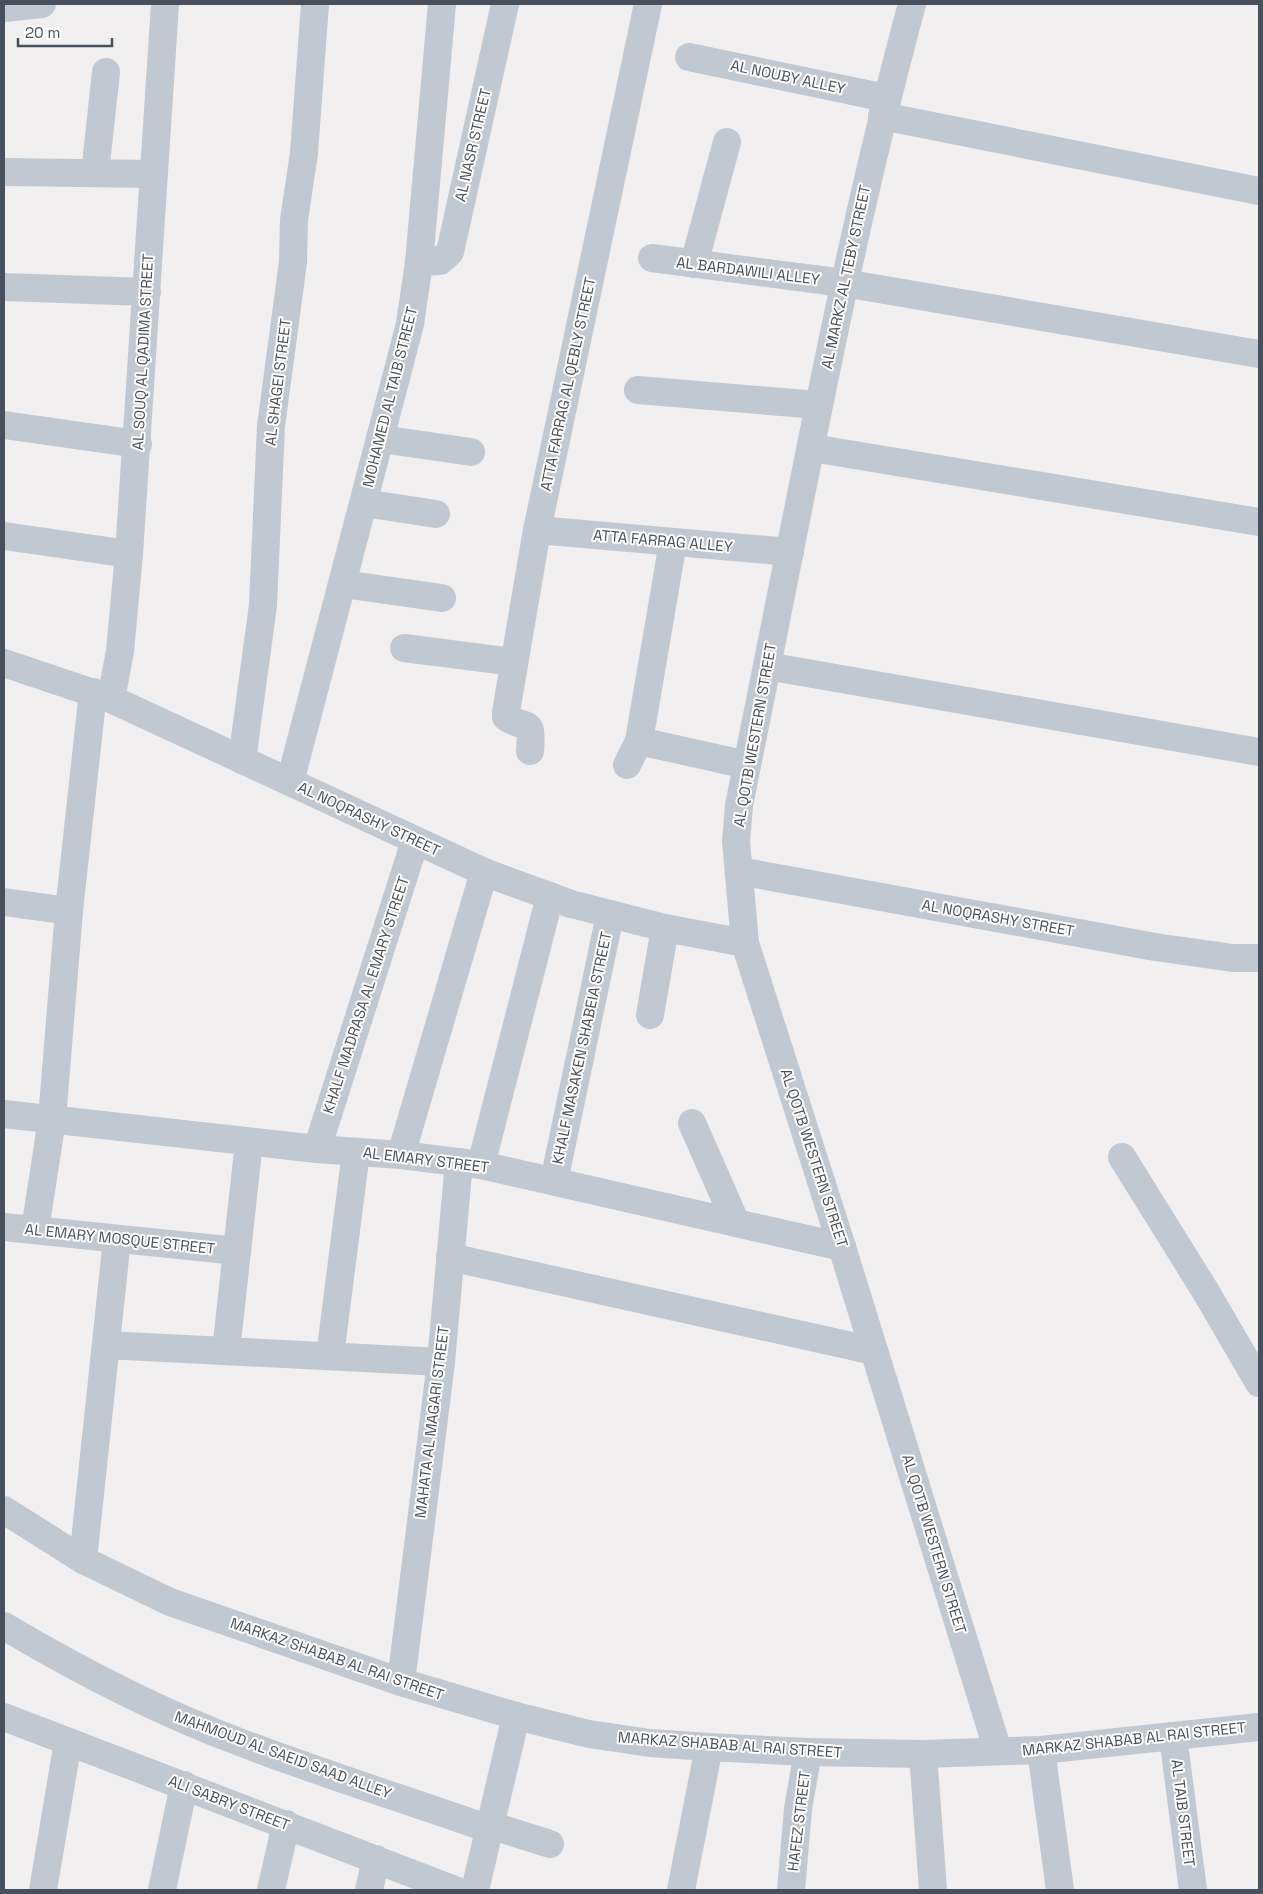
<svg xmlns="http://www.w3.org/2000/svg" width="1263" height="1894" font-family="'Space Grotesk',sans-serif">
<style>
.lines{fill:none;stroke-linecap:round;stroke-linejoin:round}
.minor{stroke:#c0c8d1;stroke-width:28}
.tertiary{stroke:#c0c8d1;stroke-width:28}
.labels{text-anchor:middle;stroke-width:4;stroke-linejoin:round;paint-order:stroke}
.street-label{font-size:15px;fill:#47505c;stroke:#fff}
</style>
<rect width="100%" height="100%" fill="#f1efef"/>
<g class="lines">
<!-- minor -->
<g class="minor">
<path d="M 912,4 C 844,255 799,511 747,765 L 739,806 L 736,841 L 745,943 L 842,1247 L 998,1751"/>
<polyline points="4,8 42,4"/>
<polyline points="689,57 886,98"/>
<polyline points="882,116 1259,191"/>
<polyline points="4,172 152,174"/>
<polyline points="95,173 106,72"/>
<polyline points="652,258 844,283 1259,354"/>
<polyline points="419,262 440,261 450,252 505,4"/>
<polyline points="694,264 727,142"/>
<polyline points="4,287 147,292"/>
<polyline points="638,390 818,405"/>
<polyline points="4,425 138,444"/>
<polyline points="381,439 471,452"/>
<polyline points="812,448 1259,522"/>
<polyline points="364,503 436,514"/>
<polyline points="537,530 790,552"/>
<polyline points="4,536 129,554"/>
<polyline points="343,584 442,598"/>
<polyline points="404,648 514,662"/>
<polyline points="4,663 111,699 484,872 571,904 665,928 745,943"/>
<polyline points="767,666 1259,752"/>
<polyline points="111,699 120,651 129,554 165,4"/>
<polyline points="639,741 747,765"/>
<path d="M 530,751 C 533,715 526,731 506,717 L 506,712 L 537,530 L 648,4"/>
<polyline points="242,760 263,605 271,426 293,262 294,220 304,153 315,4"/>
<polyline points="627,765 639,741 673,542"/>
<polyline points="290,782 410,324 419,262 442,4"/>
<polyline points="739,871 1155,947 1233,958 1259,958"/>
<polyline points="4,902 69,911"/>
<polyline points="650,1015 665,928"/>
<polyline points="4,1114 317,1149 401,1155 481,1165 842,1247"/>
<polyline points="692,1123 736,1223"/>
<polyline points="317,1149 415,841"/>
<polyline points="401,1155 484,872"/>
<polyline points="1122,1157 1206,1292 1259,1383"/>
<polyline points="481,1165 550,896"/>
<polyline points="554,1181 610,915"/>
<polyline points="4,1227 237,1251"/>
<polyline points="35,1230 52,1119 69,911 93,692"/>
<polyline points="450,1257 874,1351"/>
<polyline points="106,1345 441,1362"/>
<polyline points="226,1351 249,1142"/>
<polyline points="330,1356 356,1152"/>
<polyline points="83,1560 117,1239"/>
<path d="M 4,1626 C 80,1671 159,1712 242,1743 C 323,1774 407,1800 489,1829"/>
<polyline points="401,1682 441,1362 459,1162"/>
<polyline points="4,1717 455,1890"/>
<polyline points="1173,1736 1193,1890"/>
<polyline points="1041,1750 1060,1890"/>
<polyline points="923,1754 933,1890"/>
<polyline points="490,1825 550,1844"/>
<polyline points="43,1890 68,1742"/>
<polyline points="162,1890 184,1785"/>
<polyline points="271,1890 286,1824"/>
<polyline points="369,1890 376,1859"/>
<polyline points="475,1890 516,1716"/>
<polyline points="681,1890 709,1747"/>
<polyline points="791,1890 798,1809 808,1752"/>
</g>
<!-- tertiary -->
<polyline class="tertiary" points="4,1510 83,1560 170,1602 401,1682 516,1716 589,1734 650,1743 709,1747 808,1752 923,1754 1041,1750 1259,1727"/>
</g>
<g class="labels">
<!-- street labels -->
<g class="street-label">
<text transform="translate(788 77) rotate(12)" y="5">AL NOUBY ALLEY</text>
<text transform="translate(473 145) rotate(-77)" y="5">AL NASR STREET</text>
<text transform="translate(748 271) rotate(7)" y="5">AL BARDAWILI ALLEY</text>
<text transform="translate(846 277) rotate(-78)" y="5">AL MARKZ AL TEBY STREET</text>
<text transform="translate(143 352) rotate(-87)" y="5">AL SOUQ AL QADIMA STREET</text>
<text transform="translate(278 382) rotate(-83)" y="5">AL SHAGEI STREET</text>
<text transform="translate(568 384) rotate(-78)" y="5">ATTA FARRAG AL QEBLY STREET</text>
<text transform="translate(390 397) rotate(-76)" y="5">MOHAMED AL TAIB STREET</text>
<text transform="translate(663 541) rotate(5)" y="5">ATTA FARRAG ALLEY</text>
<text transform="translate(755 735) rotate(-80)" y="5">AL QOTB WESTERN STREET</text>
<text transform="translate(369 819) rotate(25)" y="5">AL NOQRASHY STREET</text>
<text transform="translate(998 918) rotate(10)" y="5">AL NOQRASHY STREET</text>
<text transform="translate(366 995) rotate(-72)" y="5">KHALF MADRASA AL EMARY STREET</text>
<text transform="translate(582 1048) rotate(-78)" y="5">KHALF MASAKEN SHABEIA STREET</text>
<text transform="translate(814 1158) rotate(72)" y="5">AL QOTB WESTERN STREET</text>
<text transform="translate(426 1160) rotate(7)" y="5">AL EMARY STREET</text>
<text transform="translate(120 1239) rotate(6)" y="5">AL EMARY MOSQUE STREET</text>
<text transform="translate(432 1422) rotate(-83)" y="5">MAHATA AL MAGARI STREET</text>
<text transform="translate(934 1544) rotate(73)" y="5">AL QOTB WESTERN STREET</text>
<text transform="translate(337 1659) rotate(19)" y="5">MARKAZ SHABAB AL RAI STREET</text>
<text transform="translate(1134 1739) rotate(-6)" y="5">MARKAZ SHABAB AL RAI STREET</text>
<text transform="translate(730 1745) rotate(4)" y="5">MARKAZ SHABAB AL RAI STREET</text>
<text transform="translate(283 1755) rotate(20)" y="5">MAHMOUD AL SAEID SAAD ALLEY</text>
<text transform="translate(229 1803) rotate(21)" y="5">ALI SABRY STREET</text>
<text transform="translate(1183 1813) rotate(83)" y="5">AL TAIB STREET</text>
<text transform="translate(799 1821) rotate(-83)" y="5">HAFEZ STREET</text>
</g>
</g>
<!-- border -->
<rect width="1263" height="1894" fill="none" stroke="#47505c" stroke-width="10"/>
<!-- scale -->
<path d="M18 38v8h94v-8" fill="none" stroke="#47505c" stroke-width="2.5"/>
<text x="25" y="38" font-size="15" fill="#47505c" stroke="#ffffff" stroke-width="4" paint-order="stroke">20 m</text>
</svg>
